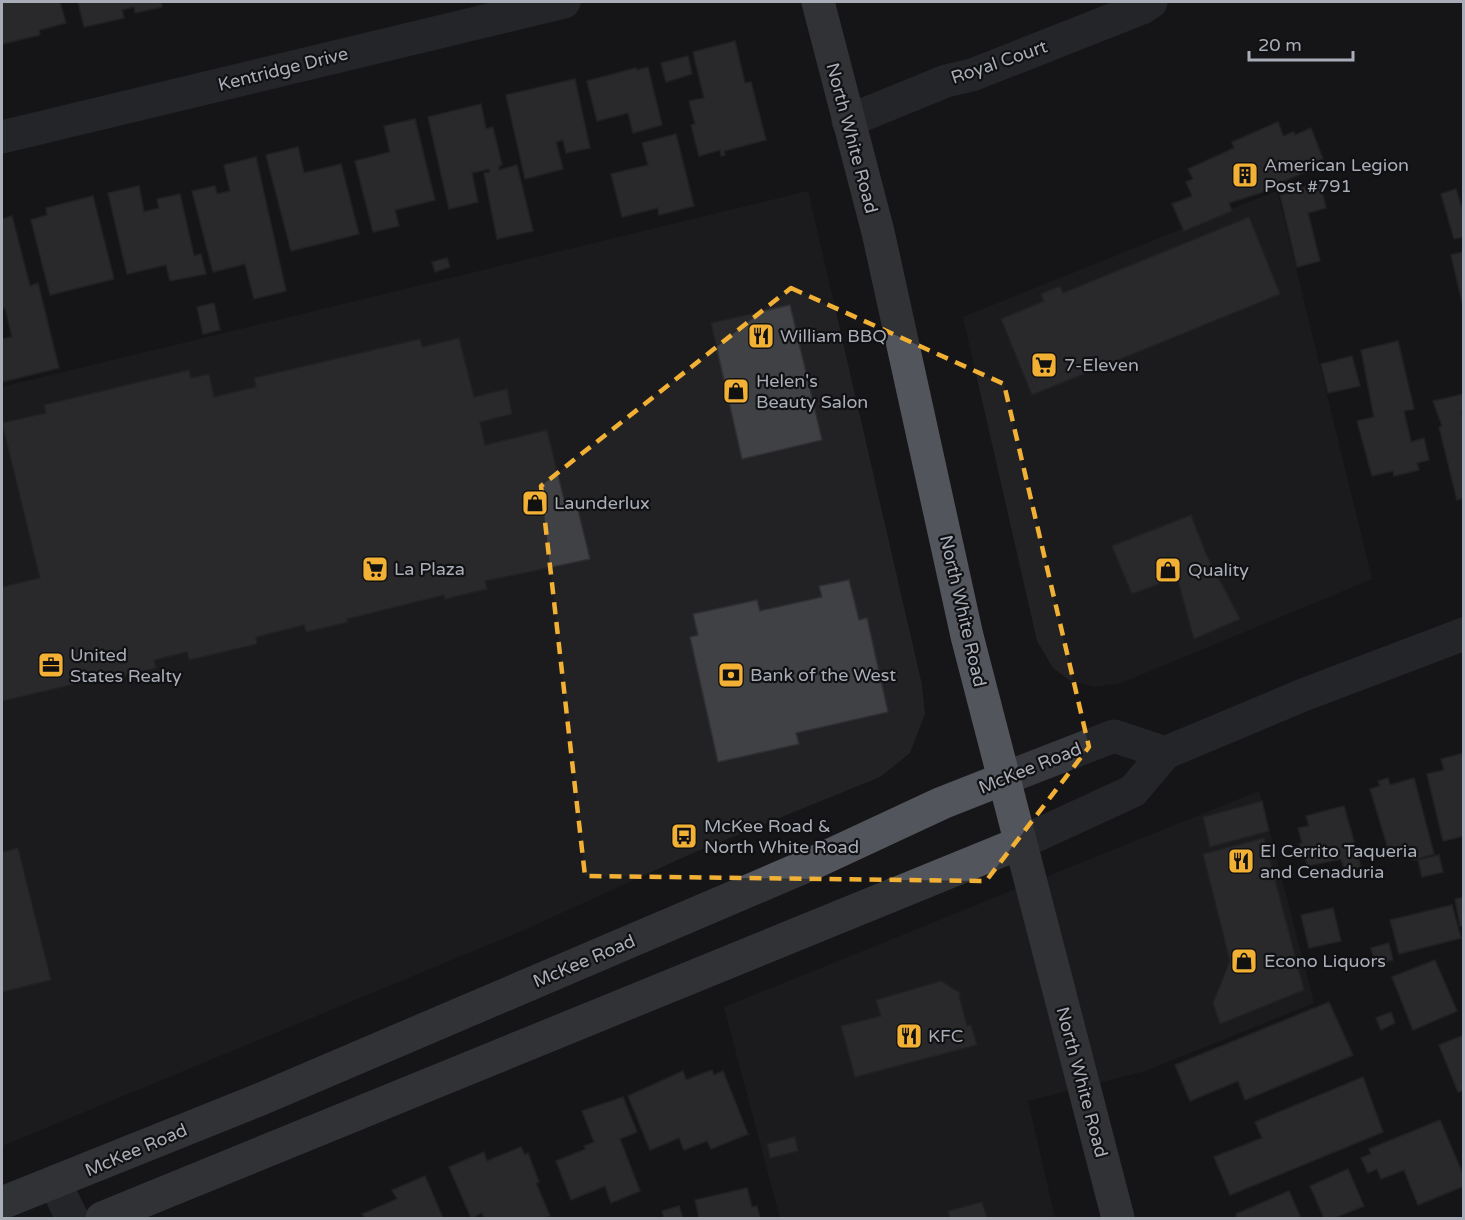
<svg xmlns="http://www.w3.org/2000/svg" width="1465" height="1220" font-family="'Varela Round',sans-serif">
<style>
.built{fill:#222225}
.building{fill:#404145;stroke:#303034;stroke-width:1.5}
.lines{fill:none;stroke-linecap:round;stroke-linejoin:round}
.minor{stroke:#37383d;stroke-width:33}
.major{stroke:#53555c;stroke-width:33}
.marked{fill:none;stroke:#f2b134;stroke-width:4.5;stroke-dasharray:12 8;stroke-linejoin:round}
.labels{text-anchor:middle;stroke-width:4.5;stroke-linejoin:round;paint-order:stroke}
.street-label{font-size:18px;fill:#a8adb8;stroke:#111113}
.poi-label{font-size:18px;fill:#a8adb8;stroke:#111113;text-anchor:start}
</style>
<rect width="100%" height="100%" fill="#161618"/>
<!-- built -->
<g class="built">
<polygon points="808,191 922,685 925,714 910,753 880,777 693,853 524,930 2,1146 2,387"/>
<polygon points="1277,191 1372,579 1121,683 1094,687 1069,680 1053,668 1037,641 963,317"/>
<polygon points="1259,791 1314,1003 1145,1071 1028,1101 1055,1218 780,1218 724,1007"/>
</g>
<!-- building -->
<g class="building">
<polygon points="2,2 60,2 66,23 39,30 40,35 2,44"/>
<polygon points="78,2 161,2 162,7 135,13 134,7 122,10 124,18 84,27"/>
<polygon points="735,41 745,83 751,82 766,140 724,151 725,155 721,156 720,150 699,156 691,125 695,124 689,101 704,98 693,52"/>
<polygon points="688,56 692,74 666,82 661,63"/>
<polygon points="648,67 662,125 633,133 628,113 597,121 587,81 636,68 637,70"/>
<polygon points="575,79 590,148 566,153 563,140 556,142 563,169 525,179 506,95"/>
<polygon points="481,104 486,129 493,127 502,165 499,166 499,170 517,165 533,231 497,239 484,173 490,172 489,169 472,173 478,202 449,209 428,117"/>
<polygon points="415,119 435,200 395,210 399,226 373,232 355,161 390,152 384,126"/>
<polygon points="1278,122 1283,136 1294,132 1295,135 1311,128 1323,159 1308,165 1310,170 1279,183 1281,186 1229,203 1232,211 1184,231 1172,204 1192,196 1186,182 1193,179 1188,169 1234,148 1232,142"/>
<polygon points="676,134 694,206 659,215 658,208 622,217 611,174 648,165 642,143"/>
<polygon points="298,147 304,173 341,164 359,234 291,251 266,155"/>
<polygon points="256,157 286,291 254,299 245,264 213,272 192,191 215,186 217,194 230,191 224,165"/>
<polygon points="1320,182 1326,208 1308,213 1320,261 1297,267 1280,195"/>
<polygon points="139,186 144,212 159,208 157,199 180,194 194,256 201,254 206,274 170,281 166,265 127,274 108,193"/>
<polygon points="1456,189 1464,215 1464,237 1454,239 1441,194"/>
<polygon points="93,196 114,279 50,295 31,220 47,215 46,208"/>
<polygon points="12,216 30,286 38,283 59,368 2,382 2,339 12,337 5,308 2,309 2,219"/>
<polygon points="1249,217 1280,294 1032,395 1001,319 1044,301 1041,294 1060,286 1063,293"/>
<polygon points="1464,252 1464,301 1462,302 1451,255"/>
<polygon points="447,258 450,267 435,272 432,262"/>
<polygon points="214,303 220,330 203,334 197,307"/>
<polygon points="790,305 822,440 742,459 711,323"/>
<polygon points="459,338 474,397 507,389 512,414 480,422 485,445 547,430 566,508 577,506 590,559 485,581 487,589 445,599 444,595 347,619 348,622 306,632 304,625 256,637 257,644 189,660 187,652 154,660 156,668 114,678 113,671 75,681 75,684 2,701 2,587 40,578 2,423 46,413 44,405 189,370 191,378 209,374 214,397 256,387 254,378 420,339 422,347"/>
<polygon points="1398,341 1414,409 1404,411 1411,442 1424,438 1429,460 1417,463 1419,470 1394,476 1393,471 1372,476 1357,421 1374,417 1361,350"/>
<polygon points="1352,356 1360,386 1328,393 1321,364"/>
<polygon points="1464,394 1464,411 1461,412 1464,420 1464,498 1457,500 1439,427 1442,426 1433,401"/>
<polygon points="1191,515 1206,554 1240,619 1194,639 1177,577 1132,594 1112,546"/>
<polygon points="849,580 859,620 867,618 888,712 796,733 799,744 718,762 690,637 698,635 693,614 757,600 760,611 822,597 819,586"/>
<polygon points="1464,753 1464,836 1443,841 1427,774 1444,770 1441,759"/>
<polygon points="1388,778 1390,785 1414,778 1434,854 1414,860 1411,849 1390,855 1370,789 1380,786 1378,781"/>
<polygon points="1262,801 1269,831 1210,847 1203,817"/>
<polygon points="1344,806 1361,867 1345,872 1341,859 1308,866 1299,844 1302,843 1298,828 1309,826 1306,816"/>
<polygon points="1264,838 1304,990 1220,1024 1213,1003 1230,961 1203,854"/>
<polygon points="18,848 51,980 2,992 2,852"/>
<polygon points="1439,855 1443,872 1422,877 1418,860"/>
<polygon points="1464,897 1464,926 1460,926 1455,899"/>
<polygon points="1452,905 1461,938 1399,954 1390,920"/>
<polygon points="1333,908 1341,941 1309,948 1301,915"/>
<polygon points="1389,943 1393,960 1375,965 1371,948"/>
<polygon points="1435,960 1457,1011 1413,1030 1392,977"/>
<polygon points="941,981 960,993 959,996 967,1026 971,1025 977,1045 855,1077 841,1026 881,1016 876,1000"/>
<polygon points="1329,1002 1353,1055 1245,1100 1238,1081 1190,1101 1175,1065"/>
<polygon points="1391,1012 1395,1023 1381,1030 1376,1018"/>
<polygon points="1464,1035 1464,1090 1458,1092 1439,1045"/>
<polygon points="712,1070 714,1075 723,1071 748,1134 711,1149 707,1141 684,1150 679,1138 650,1150 628,1096 683,1071 686,1080"/>
<polygon points="1363,1077 1383,1132 1230,1195 1214,1157 1262,1138 1255,1122"/>
<polygon points="623,1097 637,1132 620,1139 640,1191 611,1203 605,1186 571,1200 556,1161 586,1149 584,1146 594,1142 582,1111"/>
<polygon points="1440,1120 1464,1177 1464,1186 1418,1205 1404,1170 1381,1179 1377,1169 1368,1173 1361,1158 1371,1154 1369,1149"/>
<polygon points="795,1137 798,1151 770,1158 767,1144"/>
<polygon points="521,1147 525,1155 528,1153 539,1182 536,1183 550,1216 544,1218 484,1218 482,1213 471,1218 449,1167 484,1152 487,1161"/>
<polygon points="1348,1169 1364,1206 1334,1218 1324,1218 1310,1186"/>
<polygon points="425,1176 443,1218 365,1218 362,1214 397,1199 392,1190"/>
<polygon points="747,1188 752,1207 757,1206 760,1218 699,1218 695,1200"/>
<polygon points="1289,1191 1301,1218 1237,1218 1236,1214"/>
<polygon points="982,1202 987,1218 950,1218 948,1211"/>
<polygon points="679,1206 683,1218 664,1218 662,1211"/>
</g>
<g class="lines">
<!-- minor -->
<g class="minor">
<polyline points="848,121 946,81 972,75 1142,8 1151,2"/>
<polyline points="2,137 564,2"/>
<polyline points="1003,779 1114,736 1165,753"/>
<polyline points="1020,843 1133,791 1165,753 1303,695 1464,634"/>
<polyline points="55,1183 72,1218"/>
</g>
<!-- major -->
<g class="major">
<polyline points="818,2 878,232 967,636 1118,1218"/>
<polyline points="2,1203 261,1099 811,864 942,803 1003,779"/>
<polyline points="102,1218 1020,843"/>
</g>
</g>
<!-- marked area -->
<path d="M0 0H1465V1220H0ZM 791,288 L 1004,384 L 1089,747 L 986,881 L 585,876 L 541,486 Z" fill="#161618" fill-opacity=".55" fill-rule="evenodd"/>
<path class="marked" d="M 791,288 L 1004,384 L 1089,747 L 986,881 L 585,876 L 541,486 Z"/>
<!-- icons -->
<defs>
<symbol id="building-square" viewBox="-11 -11 22 22"><rect x="-9" y="-9" width="18" height="18" rx="4" fill="#f2b134" stroke="#111113"/><path d="M-4-6H4V6H1V3H-1V6H-4ZM-2.5-4.3h1.7v1.8h-1.7ZM.8-4.3h1.7v1.8H.8ZM-2.5-1h1.7V.8h-1.7ZM.8-1h1.7V.8H.8Z" fill="#111"/></symbol>
<symbol id="restaurant-square" viewBox="-11 -11 22 22"><rect x="-9" y="-9" width="18" height="18" rx="4" fill="#f2b134" stroke="#111113"/><path d="M-5-6h1v4h1v-4h1v4h1v-4h1v5L-1.5 .5V6h-2V.5L-5-1ZM5-6V6H3V1.5H1.5Q1.5-4 5-6Z" fill="#111"/></symbol>
<symbol id="supermarket-square" viewBox="-11 -11 22 22"><rect x="-9" y="-9" width="18" height="18" rx="4" fill="#f2b134" stroke="#111113"/><path d="M-6-5.5h2.5l.6 2H6L4.5 2H-2.5L-4.4-4H-6ZM-1.5 3.2a1.3 1.3 0 1 0 .1 0ZM3 3.2a1.3 1.3 0 1 0 .1 0Z" fill="#111"/></symbol>
<symbol id="shop-square" viewBox="-11 -11 22 22"><rect x="-9" y="-9" width="18" height="18" rx="4" fill="#f2b134" stroke="#111113"/><path d="M-5-2.5h2.3a2.7 3.5 0 0 1 5.4 0H5L5.5 6h-11ZM-1.5-2.5h3a1.5 2.3 0 0 0-3 0Z" fill="#111"/></symbol>
<symbol id="office-square" viewBox="-11 -11 22 22"><rect x="-9" y="-9" width="18" height="18" rx="4" fill="#f2b134" stroke="#111113"/><path d="M-6-3h4V-5.5h4V-3h4V5H-6ZM-1-4.5V-3h2v-1.5ZM-6 0V1H6V0Z" fill="#111"/></symbol>
<symbol id="bank-square" viewBox="-11 -11 22 22"><rect x="-9" y="-9" width="18" height="18" rx="4" fill="#f2b134" stroke="#111113"/><path d="M-6-4H6V4H-6ZM0-2.3a2.3 2.3 0 1 0 0 4.6a2.3 2.3 0 1 0 0-4.6Z" fill="#111"/></symbol>
<symbol id="bus-square" viewBox="-11 -11 22 22"><rect x="-9" y="-9" width="18" height="18" rx="4" fill="#f2b134" stroke="#111113"/><path d="M-5-6H5V4H4V6H2V4H-2V6H-4V4H-5ZM-3.5-4V0h7V-4ZM-3.5 1.2v1.5H-2V1.2ZM2 1.2v1.5H3.5V1.2Z" fill="#111"/></symbol>
</defs>
<g fill-rule="evenodd">
<use href="#building-square" x="1230" y="160" width="30" height="30"/>
<use href="#restaurant-square" x="746" y="321" width="30" height="30"/>
<use href="#supermarket-square" x="1029" y="350" width="30" height="30"/>
<use href="#shop-square" x="721" y="376" width="30" height="30"/>
<use href="#shop-square" x="520" y="488" width="30" height="30"/>
<use href="#supermarket-square" x="360" y="554" width="30" height="30"/>
<use href="#shop-square" x="1153" y="555" width="30" height="30"/>
<use href="#office-square" x="36" y="650" width="30" height="30"/>
<use href="#bank-square" x="716" y="660" width="30" height="30"/>
<use href="#bus-square" x="669" y="821" width="30" height="30"/>
<use href="#restaurant-square" x="1226" y="846" width="30" height="30"/>
<use href="#shop-square" x="1229" y="946" width="30" height="30"/>
<use href="#restaurant-square" x="894" y="1021" width="30" height="30"/>
</g>
<g class="labels">
<!-- street labels -->
<g class="street-label">
<text transform="translate(999 62) rotate(-19)" y="6">Royal Court</text>
<text transform="translate(283 69) rotate(-14)" y="6">Kentridge Drive</text>
<text transform="translate(852 138) rotate(75)" y="6">North White Road</text>
<text transform="translate(963 611) rotate(77)" y="6">North White Road</text>
<text transform="translate(1030 768) rotate(-22)" y="6">McKee Road</text>
<text transform="translate(584 961) rotate(-23)" y="6">McKee Road</text>
<text transform="translate(1082 1082) rotate(75)" y="6">North White Road</text>
<text transform="translate(136 1150) rotate(-23)" y="6">McKee Road</text>
</g>
<!-- poi labels -->
<g class="poi-label">
<text x="1264" y="171">American Legion<tspan x="1264" dy="21">Post #791</tspan></text>
<text x="780" y="342">William BBQ</text>
<text x="1064" y="371">7-Eleven</text>
<text x="756" y="387">Helen's<tspan x="756" dy="21">Beauty Salon</tspan></text>
<text x="554" y="509">Launderlux</text>
<text x="394" y="575">La Plaza</text>
<text x="1188" y="576">Quality</text>
<text x="70" y="661">United<tspan x="70" dy="21">States Realty</tspan></text>
<text x="750" y="681">Bank of the West</text>
<text x="704" y="832">McKee Road &amp;<tspan x="704" dy="21">North White Road</tspan></text>
<text x="1260" y="857">El Cerrito Taqueria<tspan x="1260" dy="21">and Cenaduria</tspan></text>
<text x="1264" y="967">Econo Liquors</text>
<text x="928" y="1042">KFC</text>
</g>
</g>
<!-- border -->
<rect width="1465" height="1220" fill="none" stroke="#a8adb8" stroke-width="6"/>
<!-- scale -->
<path d="M1249 51v9h104v-9" fill="none" stroke="#a8adb8" stroke-width="3"/>
<text x="1258" y="51" font-size="18" fill="#a8adb8" stroke="#111113" stroke-width="4.5" paint-order="stroke">20 m</text>
</svg>
